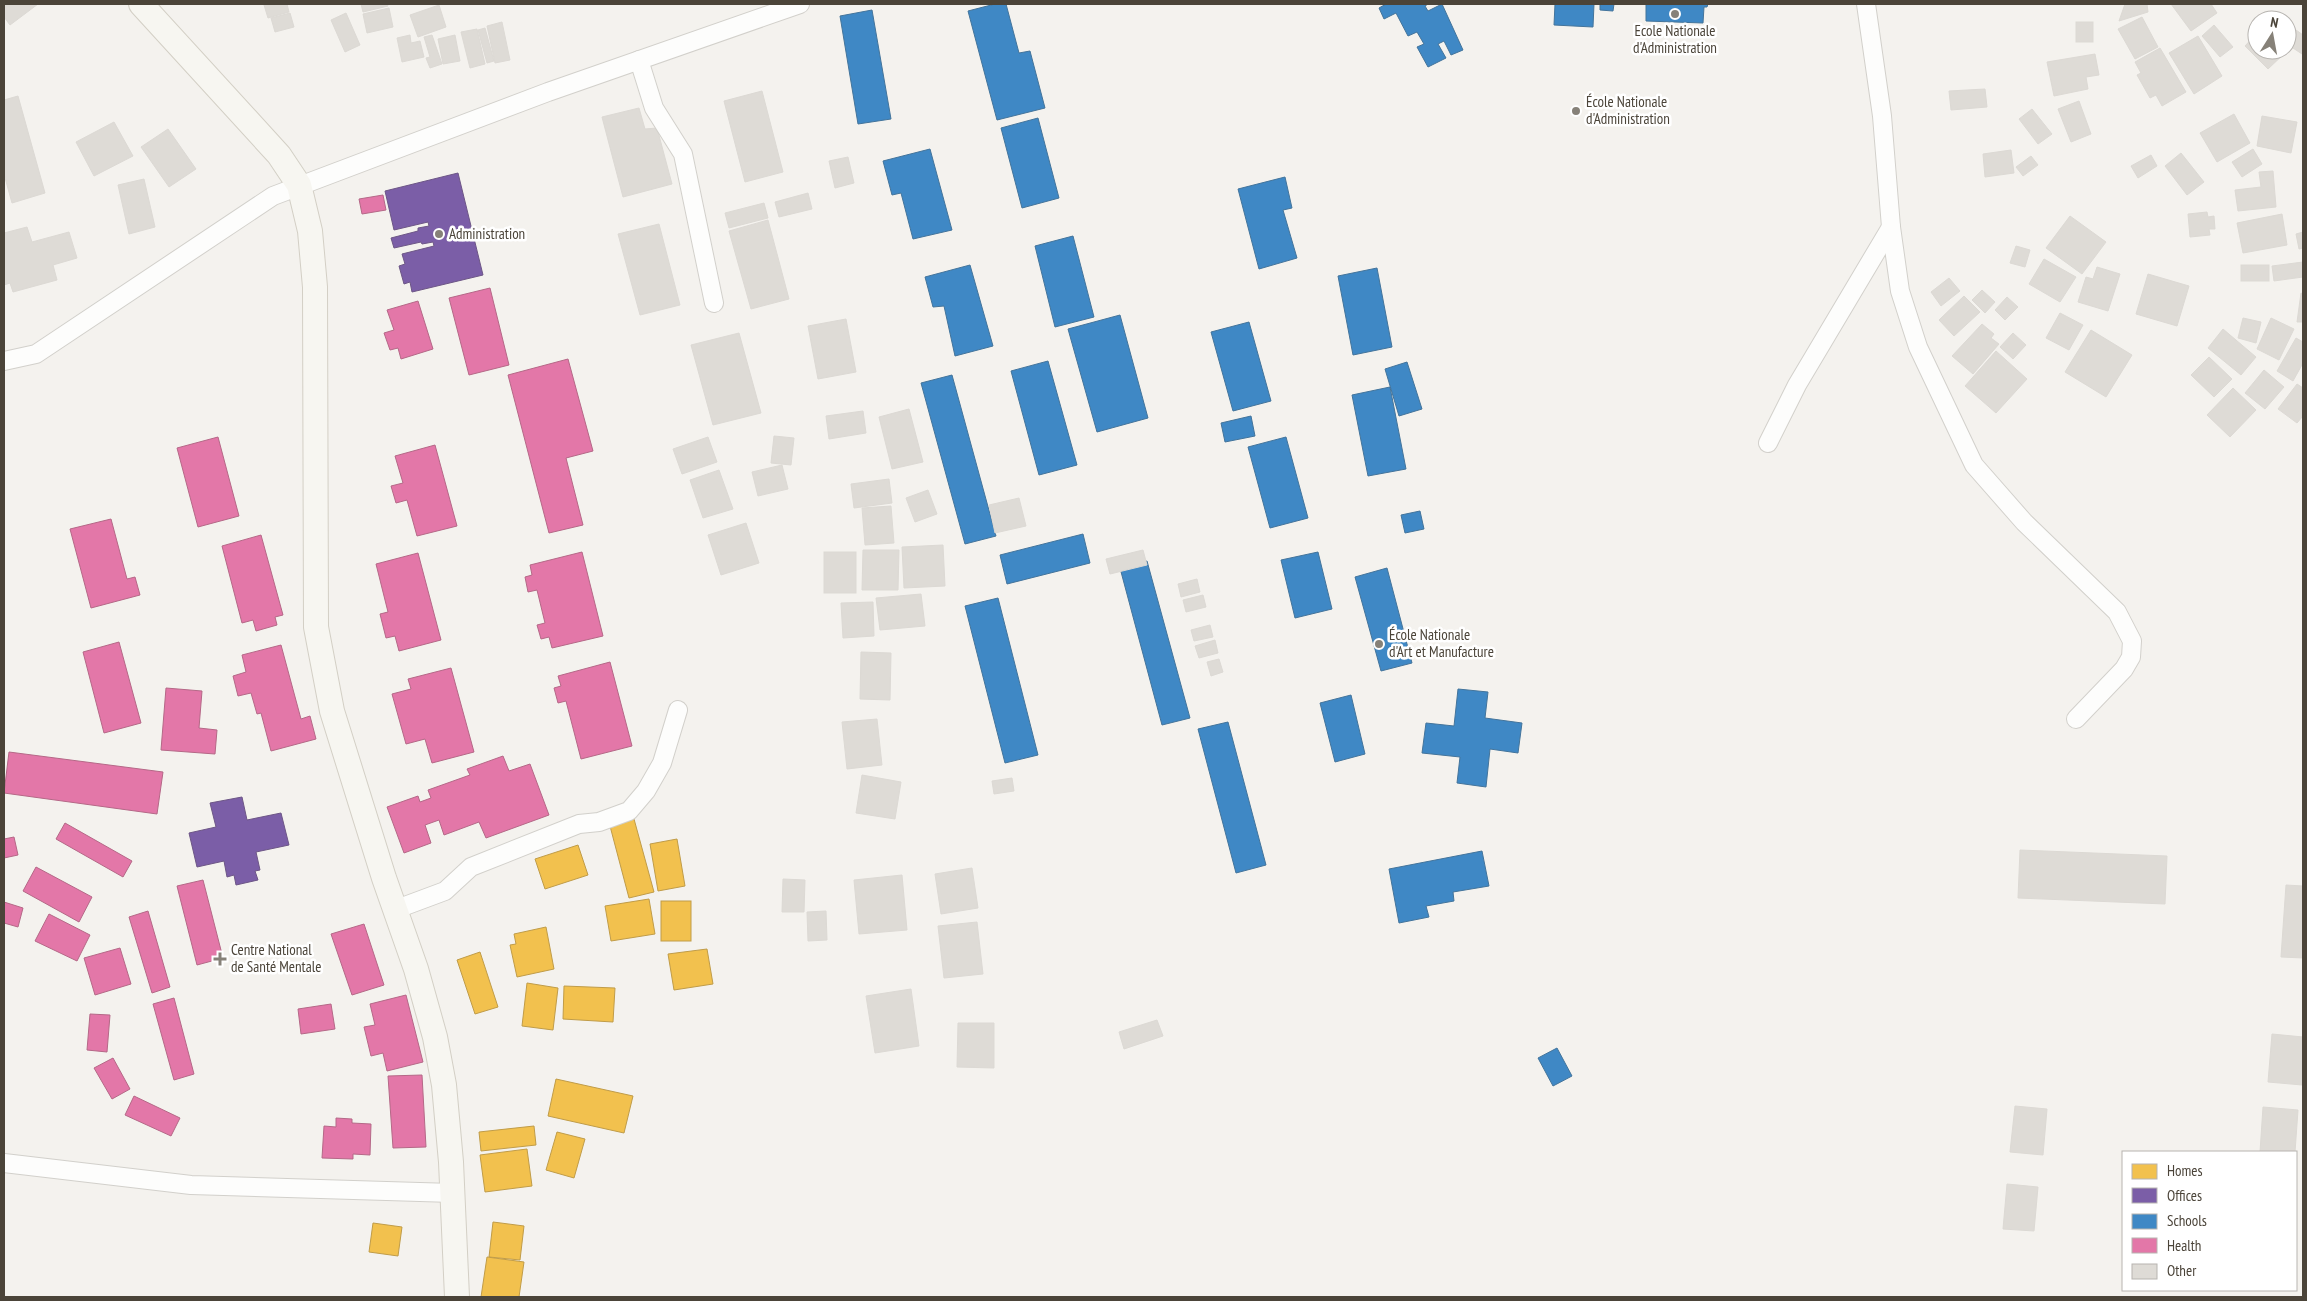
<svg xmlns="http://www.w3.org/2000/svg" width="2307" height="1301" font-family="'PT Sans Narrow',sans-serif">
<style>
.homes{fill:#f2c14e;stroke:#c09c48}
.offices{fill:#7b5ea7;stroke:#6d5686}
.schools{fill:#3f88c5;stroke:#43749b}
.health{fill:#e377a8;stroke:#b56887}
.building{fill:#dedbd6;stroke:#dcd9d4}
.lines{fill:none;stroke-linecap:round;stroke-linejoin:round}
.street-casing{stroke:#d2d0cb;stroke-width:20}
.secondary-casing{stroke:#d3cfc5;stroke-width:26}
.street{stroke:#fdfdfc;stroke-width:18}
.secondary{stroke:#f7f6f1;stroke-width:24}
.poi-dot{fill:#868178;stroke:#fff;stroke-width:2}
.labels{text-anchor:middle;stroke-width:5;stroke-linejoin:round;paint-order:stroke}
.poi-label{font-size:15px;fill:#4b4439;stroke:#fff;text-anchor:start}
</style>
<rect width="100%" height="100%" fill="#f4f2ee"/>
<!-- homes -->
<g class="homes">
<polygon points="634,819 654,892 629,898 610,826"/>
<polygon points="677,839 685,886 658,891 650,844"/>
<polygon points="578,845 588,875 545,889 535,859"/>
<polygon points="649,899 655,934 611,941 605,906"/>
<rect x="661" y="901" width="30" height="40"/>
<polygon points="546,927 554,969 517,977 510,945 516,944 514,934"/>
<polygon points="707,949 713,984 674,990 668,954"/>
<polygon points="480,952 498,1007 475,1014 457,960"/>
<polygon points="527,983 558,988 553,1030 522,1026"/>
<polygon points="564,986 615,988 613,1022 563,1019"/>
<polygon points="556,1079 633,1096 624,1133 548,1116"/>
<polygon points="534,1126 536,1145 481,1151 479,1132"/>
<polygon points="557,1132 585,1139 574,1178 546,1170"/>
<polygon points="527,1149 532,1186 485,1192 480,1155"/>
<polygon points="493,1222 524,1226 520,1260 489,1257"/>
<polygon points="373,1223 402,1227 398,1256 369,1252"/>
<polygon points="487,1257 524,1262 519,1297 481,1297"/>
</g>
<!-- offices -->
<g class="offices">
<polygon points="458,173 483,275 412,292 410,282 404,284 399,266 405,264 402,254 434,246 433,242 422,244 421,242 394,248 391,238 418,231 418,228 429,226 428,222 394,230 385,191"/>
<polygon points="242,797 247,820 281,813 289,845 256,852 260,870 255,871 258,880 236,885 234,875 227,877 224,861 197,867 189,833 216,827 210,803"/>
</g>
<!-- schools -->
<g class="schools">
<polygon points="995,4 1006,4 1019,53 1030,51 1045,108 997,120 968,11"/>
<polygon points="1386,4 1428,4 1425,6 1428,11 1442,4 1463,50 1451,55 1444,41 1438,44 1446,58 1428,67 1417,47 1424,44 1417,32 1408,36 1396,13 1384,19 1379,8"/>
<polygon points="1555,4 1594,4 1593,27 1554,25"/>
<polygon points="1600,4 1614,4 1613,11 1600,10"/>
<polygon points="1646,4 1708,4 1707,7 1704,7 1703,23 1646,21"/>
<polygon points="872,10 891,119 858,124 840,16"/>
<polygon points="1038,118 1059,198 1022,208 1001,128"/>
<polygon points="930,149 952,230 913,239 901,193 892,195 883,161"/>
<polygon points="1285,177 1292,208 1283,210 1297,258 1259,269 1238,189"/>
<polygon points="1073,236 1094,317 1055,327 1035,246"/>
<polygon points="970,265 993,346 955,356 944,306 933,307 925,277"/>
<polygon points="1377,268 1392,347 1353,355 1338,276"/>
<polygon points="1120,315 1148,418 1097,432 1068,329"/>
<polygon points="1249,322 1271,401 1233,411 1211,332"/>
<polygon points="1048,361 1077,465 1039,475 1011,371"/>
<polygon points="1407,362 1422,409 1399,416 1385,369"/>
<polygon points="952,375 996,536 965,544 921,383"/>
<polygon points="1390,387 1406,469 1368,476 1352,395"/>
<polygon points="1251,416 1255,436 1225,442 1221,423"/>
<polygon points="1286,437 1308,518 1270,528 1248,447"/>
<polygon points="1420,511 1424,529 1405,533 1401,515"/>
<polygon points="1083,534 1090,563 1007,584 1000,555"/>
<polygon points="1318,552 1332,609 1295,618 1281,560"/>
<polygon points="1147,561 1190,718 1162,725 1120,568"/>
<polygon points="1387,568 1412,663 1381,671 1355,577"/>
<polygon points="998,598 1038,755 1005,763 965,606"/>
<polygon points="1458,689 1488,692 1485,718 1522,723 1518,753 1490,749 1486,787 1457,783 1460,757 1422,753 1426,723 1454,726"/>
<polygon points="1351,695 1365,754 1335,762 1320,703"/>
<polygon points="1228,722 1266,865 1236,873 1198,729"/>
<polygon points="1482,851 1489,886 1453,892 1454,901 1426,906 1429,917 1399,923 1389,869"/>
<polygon points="1557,1048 1572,1076 1553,1086 1538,1058"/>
</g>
<!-- health -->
<g class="health">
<polygon points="383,195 386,210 362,214 359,199"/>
<polygon points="490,288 509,365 469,375 449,298"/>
<polygon points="418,301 433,349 401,359 398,348 390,350 384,333 394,330 387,310"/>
<polygon points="568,359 593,451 566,458 583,525 549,533 508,375"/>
<polygon points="218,437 239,516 198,527 177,448"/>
<polygon points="435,445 457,526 417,536 407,500 396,503 391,486 403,483 395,456"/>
<polygon points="111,519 127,579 135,577 140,595 91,608 70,529"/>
<polygon points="261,535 283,615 275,617 277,625 256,631 253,620 242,623 222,546"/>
<polygon points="582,552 603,636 552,648 549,637 541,639 537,625 545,623 537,590 528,592 525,577 532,575 530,565"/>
<polygon points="418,553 441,640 399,651 395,636 386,638 380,614 388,612 376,564"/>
<polygon points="119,642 141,723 104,733 83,652"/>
<polygon points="281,645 301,719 310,716 316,739 271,751 261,713 257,714 251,693 238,696 233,676 246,672 242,655"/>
<polygon points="610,662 632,746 581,759 566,701 558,703 554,688 561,686 558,676"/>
<polygon points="451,668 474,752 432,763 425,739 406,744 392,694 411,689 408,679"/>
<polygon points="166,688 202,691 199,728 217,730 215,754 161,750"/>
<polygon points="9,752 163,772 157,814 4,793"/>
<polygon points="503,756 509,771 530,764 549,815 486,838 479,822 444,835 439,820 425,825 431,843 404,853 387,807 418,796 420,802 431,798 428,790 470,775 467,769"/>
<polygon points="65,823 132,861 123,877 56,839"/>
<polygon points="14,837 18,855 4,858 4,839"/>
<polygon points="36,867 92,897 79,922 23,891"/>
<polygon points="203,880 223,958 197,965 177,886"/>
<polygon points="4,902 23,908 18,927 4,923"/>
<polygon points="148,911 170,987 152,993 129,917"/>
<polygon points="49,914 90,935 77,961 35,941"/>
<polygon points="364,924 384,985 352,995 331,934"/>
<polygon points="120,948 131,984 95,995 84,958"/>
<polygon points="406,995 423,1062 387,1071 383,1053 371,1056 364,1027 375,1025 370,1004"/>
<polygon points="174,998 194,1074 174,1080 153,1004"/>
<polygon points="331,1004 335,1029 301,1034 298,1009"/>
<polygon points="90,1014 110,1015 107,1052 87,1050"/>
<polygon points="113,1058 130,1089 112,1099 94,1068"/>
<polygon points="422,1075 426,1147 393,1148 388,1076"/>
<polygon points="134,1096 180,1118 171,1136 125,1115"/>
<polygon points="336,1118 352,1119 352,1123 371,1124 370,1155 353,1154 353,1159 322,1158 324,1126 336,1127"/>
</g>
<!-- building -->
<g class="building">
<polygon points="4,4 38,4 10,25 4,17"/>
<polygon points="287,4 289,12 268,18 264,5"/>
<polygon points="361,4 387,4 388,6 363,12"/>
<polygon points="2125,4 2147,4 2148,12 2119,21"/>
<polygon points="2171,4 2211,4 2217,13 2191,31"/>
<polygon points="439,5 446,27 418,37 410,15"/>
<polygon points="389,8 393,27 367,33 363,14"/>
<polygon points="290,13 294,27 275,32 271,18"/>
<polygon points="346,13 360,45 345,52 331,20"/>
<polygon points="2142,17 2158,47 2135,59 2118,29"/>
<polygon points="502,22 510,60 495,63 487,26"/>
<rect x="2076" y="22" width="17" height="20"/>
<polygon points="2214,25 2233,47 2220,57 2202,36"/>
<polygon points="485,28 494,61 487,63 478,30"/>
<polygon points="477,29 485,64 470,68 461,32"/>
<polygon points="2296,30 2303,35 2302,54 2287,44"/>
<polygon points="2257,33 2257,50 2287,51 2268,69 2245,46"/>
<polygon points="410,35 411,43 420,41 424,57 402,62 397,38"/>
<polygon points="432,35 442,64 430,68 426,58 430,57 424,37"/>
<polygon points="455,35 460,61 443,64 438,39"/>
<polygon points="2198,36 2222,76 2194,94 2169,53"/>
<polygon points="2160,48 2186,92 2162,106 2156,95 2150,98 2137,75 2141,73 2135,62"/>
<polygon points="2095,54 2099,75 2086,77 2088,89 2054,96 2047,62"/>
<polygon points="1985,89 1987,107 1951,110 1949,91"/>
<polygon points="762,91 783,172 745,182 724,101"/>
<polygon points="18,96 45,193 12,203 4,174 4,100"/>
<polygon points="2079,101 2091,134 2071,142 2058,109"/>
<polygon points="639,108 645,129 657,128 672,184 623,197 602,117"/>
<polygon points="2032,109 2052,134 2038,144 2019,119"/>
<polygon points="2234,114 2250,143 2217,162 2200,133"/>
<polygon points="2262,116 2297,122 2291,153 2257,146"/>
<polygon points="114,122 133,156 94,176 76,142"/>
<polygon points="168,129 196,169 169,187 141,147"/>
<polygon points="2253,149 2262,164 2242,177 2232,162"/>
<polygon points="2011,150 2014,173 1985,177 1983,154"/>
<polygon points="2181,153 2204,182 2187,195 2165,166"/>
<polygon points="2151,155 2157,166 2138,178 2131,166"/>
<polygon points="2031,156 2038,165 2023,176 2016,167"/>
<polygon points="848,157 854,183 835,188 829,161"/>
<polygon points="2273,171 2276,207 2238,211 2235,190 2261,187 2259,172"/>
<polygon points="144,179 155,227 129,234 118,185"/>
<polygon points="808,193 812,209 779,217 775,202"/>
<polygon points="764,203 768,218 729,228 725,213"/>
<polygon points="2207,212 2208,217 2214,216 2215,229 2209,229 2210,235 2190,237 2188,214"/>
<polygon points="2282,214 2287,245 2243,253 2237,223"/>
<polygon points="2070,216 2106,242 2082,274 2046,248"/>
<polygon points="768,220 789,299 751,309 729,231"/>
<polygon points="659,224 680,305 640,315 618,234"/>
<polygon points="27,227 32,242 69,232 77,258 53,265 57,280 13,292 10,283 4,285 4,233"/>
<polygon points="2303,232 2303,248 2299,249 2296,234"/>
<polygon points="2016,246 2030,250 2025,267 2010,263"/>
<polygon points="2044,259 2076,277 2060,302 2029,284"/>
<polygon points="2303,262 2303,277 2274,281 2272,266"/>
<rect x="2241" y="265" width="28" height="16"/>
<polygon points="2097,267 2120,274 2108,311 2078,302 2086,277 2093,279"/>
<polygon points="2148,274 2189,286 2177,326 2136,314"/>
<polygon points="1949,278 1960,291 1941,306 1931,292"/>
<polygon points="1982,290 1995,302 1985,313 1972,300"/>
<polygon points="2301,293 2303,294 2303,322 2297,322"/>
<polygon points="1964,296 1980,312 1954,336 1939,320"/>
<polygon points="2007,297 2018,307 2005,320 1995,310"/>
<polygon points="2060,313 2083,325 2069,350 2046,338"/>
<polygon points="2243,318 2261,322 2256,343 2238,338"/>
<polygon points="2271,318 2294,329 2279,360 2257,349"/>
<polygon points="846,319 856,372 818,379 808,326"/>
<polygon points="1982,324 1994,334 1991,338 1999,344 1973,374 1952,356"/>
<polygon points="2223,329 2256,357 2241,375 2208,348"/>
<polygon points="2091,330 2132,355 2106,397 2065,372"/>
<polygon points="739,333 761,413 713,425 691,345"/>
<polygon points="2013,333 2026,345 2013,359 2000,347"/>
<polygon points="2296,338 2303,342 2303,363 2293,381 2277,371"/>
<polygon points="1996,351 2027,379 1996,413 1965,386"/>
<polygon points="2209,357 2232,379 2214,397 2191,375"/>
<polygon points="2264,370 2284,387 2265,409 2245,393"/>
<polygon points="2297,384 2303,388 2303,416 2297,423 2278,409"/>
<polygon points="2233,388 2256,410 2230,437 2207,415"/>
<polygon points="909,409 923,462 892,469 879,417"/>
<polygon points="863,411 866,433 829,439 826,416"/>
<polygon points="774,436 794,438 791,465 771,463"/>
<polygon points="708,437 717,462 682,474 673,449"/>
<polygon points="782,465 788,489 758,496 752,472"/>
<polygon points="719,470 733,509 703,518 690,480"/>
<polygon points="889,479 892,503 854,508 851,484"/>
<polygon points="928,490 937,514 915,522 906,498"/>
<polygon points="1019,498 1026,526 995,533 989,505"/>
<polygon points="891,506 894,543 865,545 862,508"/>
<polygon points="746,523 759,563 721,575 708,535"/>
<polygon points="943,545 945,586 904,588 902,547"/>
<polygon points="863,550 899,550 898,590 862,590"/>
<polygon points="1143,550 1147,565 1110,574 1106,559"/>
<rect x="824" y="552" width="32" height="41"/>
<polygon points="1197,579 1200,592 1181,597 1178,584"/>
<polygon points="921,594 925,626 880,630 876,598"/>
<polygon points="1203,595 1206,607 1186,612 1183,600"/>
<polygon points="873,602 874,636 843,638 841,603"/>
<polygon points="1210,625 1213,637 1194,641 1191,630"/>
<polygon points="1215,640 1218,653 1199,658 1195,646"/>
<polygon points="861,652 891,653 890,700 860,699"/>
<polygon points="1219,659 1223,672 1211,676 1207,662"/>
<polygon points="877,719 882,765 847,769 842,722"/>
<polygon points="862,775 901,782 895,819 856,813"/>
<polygon points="1012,778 1014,791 994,794 992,781"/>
<polygon points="2020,850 2167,856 2165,904 2018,898"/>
<polygon points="972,868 978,908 941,914 935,874"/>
<polygon points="902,875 907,930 859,934 854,880"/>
<polygon points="783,879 805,880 804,912 782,912"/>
<polygon points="2286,885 2303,886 2303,958 2281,957"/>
<polygon points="826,911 827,940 808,941 807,912"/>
<polygon points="977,922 983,974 944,978 938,926"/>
<polygon points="911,989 919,1046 875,1053 866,996"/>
<polygon points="1157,1020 1163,1036 1124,1049 1119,1032"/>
<polygon points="958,1023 994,1023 994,1068 957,1067"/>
<polygon points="2272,1034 2303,1037 2302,1085 2268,1082"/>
<polygon points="2015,1106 2047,1109 2043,1155 2010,1152"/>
<polygon points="2263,1107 2298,1110 2295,1152 2260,1152"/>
<polygon points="2007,1184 2038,1187 2034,1231 2003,1229"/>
</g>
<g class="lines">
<defs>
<g id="street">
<polyline points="1866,4 1882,116 1891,227 1900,291 1918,347 1974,465 2024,522 2117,612 2132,641 2131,657 2124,669 2076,719"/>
<polyline points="639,60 654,108 683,154 714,303"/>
<polyline points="4,361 36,354 273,196 548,92 800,4"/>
<polyline points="1768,443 1797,385 1891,227"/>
<polyline points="394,910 445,891 471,867 579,824 599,822 629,811 646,791 662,763 678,710"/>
<polyline points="4,1163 191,1185 453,1193"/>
</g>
<polyline id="secondary" points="141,4 279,155 299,185 310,231 315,287 316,627 332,711 384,878 416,969 435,1037 444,1085 451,1162 457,1297"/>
</defs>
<!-- street casing -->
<use href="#street" class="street-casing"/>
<!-- secondary casing -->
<use href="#secondary" class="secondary-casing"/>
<!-- street -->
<use href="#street" class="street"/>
<!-- secondary -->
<use href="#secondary" class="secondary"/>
</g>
<!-- markers -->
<g class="poi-dot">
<circle cx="1675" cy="14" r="5"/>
<circle cx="1576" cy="111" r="5"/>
<circle cx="439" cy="234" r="5"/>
<circle cx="1379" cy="644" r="5"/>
<path d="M217.5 951.5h5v5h5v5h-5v5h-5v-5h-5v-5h5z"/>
</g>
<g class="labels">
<!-- poi labels -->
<g class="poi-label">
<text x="1675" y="36" text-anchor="middle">Ecole Nationale<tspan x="1675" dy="17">d'Administration</tspan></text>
<text x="1586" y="107">École Nationale<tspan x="1586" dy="17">d'Administration</tspan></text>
<text x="449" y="239">Administration</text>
<text x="1389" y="640">École Nationale<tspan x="1389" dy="17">d'Art et Manufacture</tspan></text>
<text x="231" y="955">Centre National<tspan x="231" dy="17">de Santé Mentale</tspan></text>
</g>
</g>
<!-- border -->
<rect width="2307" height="1301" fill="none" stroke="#4b4439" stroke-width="10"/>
<!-- legend -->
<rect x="2122" y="1151" width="175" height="140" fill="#ffffff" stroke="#b7b4b0"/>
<rect x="2132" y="1164" width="25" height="15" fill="#f2c14e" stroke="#b7b4b0"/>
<text x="2167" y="1176" font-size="15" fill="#4b4439">Homes</text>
<rect x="2132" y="1188" width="25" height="15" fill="#7b5ea7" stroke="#b7b4b0"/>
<text x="2167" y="1201" font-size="15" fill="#4b4439">Offices</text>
<rect x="2132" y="1214" width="25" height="15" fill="#3f88c5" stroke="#b7b4b0"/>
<text x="2167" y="1226" font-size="15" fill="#4b4439">Schools</text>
<rect x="2132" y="1238" width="25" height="15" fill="#e377a8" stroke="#b7b4b0"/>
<text x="2167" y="1251" font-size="15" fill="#4b4439">Health</text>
<rect x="2132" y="1264" width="25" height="15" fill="#dedbd6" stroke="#b7b4b0"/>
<text x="2167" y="1276" font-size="15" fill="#4b4439">Other</text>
<!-- north arrow -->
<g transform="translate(2272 35) rotate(11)"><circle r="24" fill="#ffffff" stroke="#b7b4b0"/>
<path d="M0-4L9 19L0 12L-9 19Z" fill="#868178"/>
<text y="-8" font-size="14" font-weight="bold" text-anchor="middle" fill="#4b4439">N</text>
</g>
</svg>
